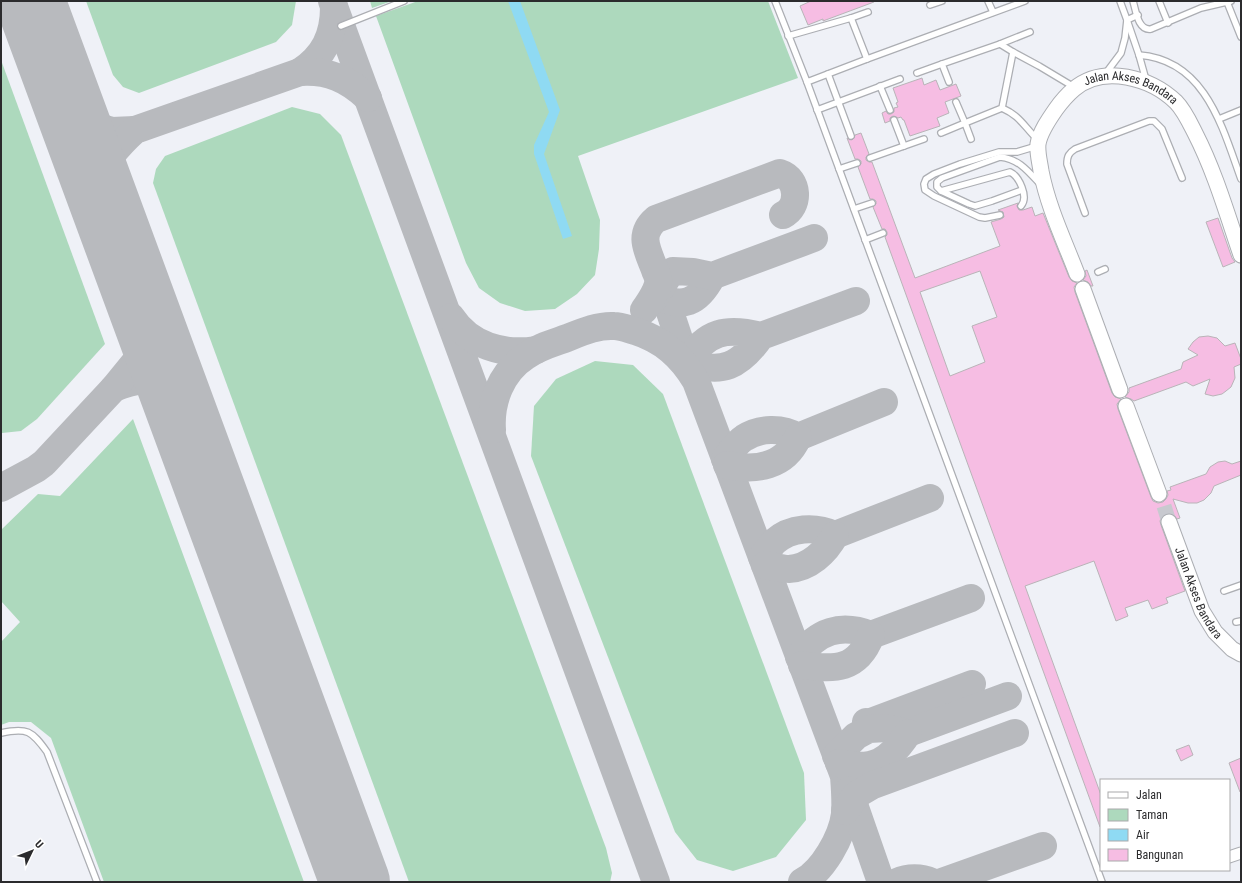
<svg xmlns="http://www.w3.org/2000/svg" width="1242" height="883" font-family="'Roboto Condensed',sans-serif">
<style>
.green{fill:#add9bd}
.water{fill:#8fdaf3}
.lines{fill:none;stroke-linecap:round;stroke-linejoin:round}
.taxiway{stroke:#b8babe;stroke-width:28}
.runway{stroke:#b8babe;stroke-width:70}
.building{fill:#f6bde3;stroke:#b9b4b8;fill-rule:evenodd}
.secondary-tunnel{stroke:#c8c9cf;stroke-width:15;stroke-dasharray:15 8;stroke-linecap:butt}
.lane-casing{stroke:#acaeb3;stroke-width:8}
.street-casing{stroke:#acaeb3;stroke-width:13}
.secondary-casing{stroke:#acaeb3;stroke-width:17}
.lane{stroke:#fff;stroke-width:5.5}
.street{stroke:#fff;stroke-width:11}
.secondary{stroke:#fff;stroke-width:15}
.labels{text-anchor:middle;stroke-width:3;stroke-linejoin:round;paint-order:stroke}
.street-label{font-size:12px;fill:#2b2b2d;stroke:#fff}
</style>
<rect width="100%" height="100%" fill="#eff1f7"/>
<!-- green -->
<g class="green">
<polygon points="86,1 296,1 292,25 276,42 139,93 123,87 113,75"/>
<polygon points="370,1 392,1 372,8"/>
<polygon points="418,1 768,1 798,78 578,156 600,220 599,249 595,275 577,294 555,309 525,311 500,303 479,288 466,263 376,16"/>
<polygon points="1,60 105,344 37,419 21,431 2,433 1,432"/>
<polygon points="292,107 320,114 341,135 606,848 612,873 610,882 409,882 153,183 156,169 165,156"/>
<polygon points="595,361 633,365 663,394 804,773 806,820 776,857 733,871 697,860 675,832 531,456 534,406 556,379"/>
<polygon points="133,419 304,882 104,882 51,738 31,722 9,722 1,725 1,642 20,622 1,601 1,530 38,494 60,496"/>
</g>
<!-- water -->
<polygon class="water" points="508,1 520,1 560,110 544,154 572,236 563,239 534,154 534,145 549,112"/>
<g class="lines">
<!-- taxiway -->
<g class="taxiway">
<polyline points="332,1 656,882"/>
<path d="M 300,72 C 324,56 334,36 334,7"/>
<polyline points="64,95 78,114 93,125 112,131 135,130"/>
<path d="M 102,197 C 102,191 100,184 101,178 C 103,160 122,142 135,130 L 300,72 C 328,70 348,79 368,98"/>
<polyline points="659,279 688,366"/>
<path d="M 656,296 C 683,309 698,303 712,276"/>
<polyline points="653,300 667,278 673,271 693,272 712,276 814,238"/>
<path d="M 644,310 C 649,303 660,287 658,279 C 658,276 656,273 655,270 C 648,251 637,235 656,219 L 780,173 C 799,179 800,207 783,215"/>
<path d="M 451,317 C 470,346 503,355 536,350"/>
<path d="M 761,336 C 727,327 706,331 687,362 C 722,375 740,366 761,336 L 856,301"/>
<path d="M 114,388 C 132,381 155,374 169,392 C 174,399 178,407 182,414"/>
<path d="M 492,430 C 490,402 501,372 526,356 C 538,347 553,343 567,338 C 582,332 598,325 614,326 C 621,326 628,329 635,331 C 663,340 681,356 696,381 L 844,776 C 845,789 846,801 845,814 C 842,837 823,871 802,882"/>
<path d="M 725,459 C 731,452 736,443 744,438 C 759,428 782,427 798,437 L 884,402"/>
<path d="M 727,465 C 756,471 785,467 798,437"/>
<polyline points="1,488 36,469 44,463 114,388 136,361 144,345 146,338 143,309"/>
<path d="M 762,557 C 766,552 770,547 774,542 C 791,527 815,526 835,535 L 930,498"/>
<path d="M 765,565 C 773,566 781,569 789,569 C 809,568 826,552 835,535"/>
<path d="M 799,657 C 817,631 841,623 871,635 L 971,598"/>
<path d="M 802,665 C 835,670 858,670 871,635"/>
<polyline points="866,722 868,723 972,684"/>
<polyline points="836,756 856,736 869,729 887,728 908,733 1008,696"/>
<path d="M 839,763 C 873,771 889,762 908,733"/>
<polyline points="849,790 881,882"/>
<polyline points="845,811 856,795 873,785 1015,733"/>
<path d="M 897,882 C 908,877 921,877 932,882"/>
<polyline points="942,882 1043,846"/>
</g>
<!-- runway -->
<polyline class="runway" points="30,1 355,882"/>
</g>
<!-- building -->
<g class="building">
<polygon points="811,1 874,1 874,2 823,21 823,19 808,25 800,6"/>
<polygon points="922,78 924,85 936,80 940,90 956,84 961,96 945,102 949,113 937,118 940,126 910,136 904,120 903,120 901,117 898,118 893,116 890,118 890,121 885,123 882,113 886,111 888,114 891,114 894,112 894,108 898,107 896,103 898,102 893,88"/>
<path d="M 861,133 L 869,154 L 866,157 L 866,160 L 869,162 L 872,162 L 915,278 L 1000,246 L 991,222 L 1001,219 L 1004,217 L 1003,212 L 998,210 L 1018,203 L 1017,206 L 1019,210 L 1023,210 L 1032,207 L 1035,216 L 1043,213 L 1069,277 L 1072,281 L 1077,283 L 1074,287 L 1075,292 L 1112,393 L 1115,397 L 1121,399 L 1117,404 L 1118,409 L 1151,497 L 1153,501 L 1158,503 L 1163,502 L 1166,499 L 1168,495 L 1167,491 L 1171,490 L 1170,487 L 1206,474 L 1210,467 L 1218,462 L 1225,461 L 1232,464 L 1241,461 L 1241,475 L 1214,486 L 1211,493 L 1204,500 L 1197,503 L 1188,503 L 1173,499 L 1180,518 L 1177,519 L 1174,515 L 1170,513 L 1166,514 L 1162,517 L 1160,521 L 1161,525 L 1185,591 L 1166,598 L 1168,603 L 1152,609 L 1148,600 L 1125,608 L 1128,616 L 1116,621 L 1094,561 L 1025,586 L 1101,795 L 1101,827 L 1100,827 L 885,237 L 887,235 L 887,232 L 885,229 L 882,229 L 873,207 L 876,204 L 876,201 L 873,199 L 870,199 L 858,167 L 861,164 L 861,161 L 858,159 L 855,159 L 847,138 L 852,140 L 854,138 L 855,135 ZM 980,271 L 997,317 L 972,326 L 985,362 L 950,376 L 920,292 Z"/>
<polygon points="1218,218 1232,258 1235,262 1223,267 1206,222"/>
<polygon points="1087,270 1093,286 1091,286 1088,282 1083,280 1086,276 1085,271"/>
<polygon points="1208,336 1217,338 1225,346 1235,343 1241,359 1241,364 1234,367 1235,378 1231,387 1226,391 1222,394 1213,396 1205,394 1210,379 1193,386 1186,382 1134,401 1131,399 1125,397 1129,392 1129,388 1181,369 1183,362 1198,355 1188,349 1193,342 1199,337"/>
<polygon points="1189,745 1193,755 1181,761 1176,750"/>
<polygon points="1241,758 1241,792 1240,792 1229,763"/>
</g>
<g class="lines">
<!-- secondary-tunnel -->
<polyline class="secondary-tunnel" points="1164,506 1169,522"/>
<defs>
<g id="lane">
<polyline points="775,1 807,82 867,59 1025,1"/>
<polyline points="988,1 993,12"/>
<path d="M 1133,1 C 1136,11 1138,31 1151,29 L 1201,8 L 1231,1"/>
<polyline points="1159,1 1168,23"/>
<polyline points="1227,2 1241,37"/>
<polyline points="930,5 942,1"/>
<polyline points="1138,15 1127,20 1139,55 1146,80"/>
<polyline points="851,18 868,12"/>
<polyline points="341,26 404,1"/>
<polyline points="788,36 851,18 867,59"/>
<polyline points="1000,44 1030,32"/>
<path d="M 1139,55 C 1205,60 1222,126 1241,179"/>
<polyline points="917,73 942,64"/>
<polyline points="1106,73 1121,53 1125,38 1127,20 1120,1"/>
<polyline points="828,74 851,136"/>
<polyline points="807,82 1102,882"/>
<polyline points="949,82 942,64 1000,44 1013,52"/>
<polyline points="880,86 890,110"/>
<polyline points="956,102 965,123 1002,108 1013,52 1039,66 1074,87"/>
<path d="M 1002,108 C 1020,116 1023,125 1037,139"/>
<polyline points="817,110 900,79"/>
<polyline points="1219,119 1241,110"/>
<polyline points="894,120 904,146"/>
<polyline points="941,133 965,123 971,139"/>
<polyline points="870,158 924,139"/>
<polyline points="839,169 857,163"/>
<path d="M 1022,190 L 992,201 L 975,206 L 969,204 L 941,191 L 937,187 L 937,182 L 942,178 L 1000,157 C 1019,159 1028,171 1040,184"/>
<path d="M 941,191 L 1010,172 C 1019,176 1029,197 1021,206"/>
<polyline points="854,209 872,203"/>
<path d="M 1085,213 L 1067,164 C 1067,156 1069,153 1075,149 L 1149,121 L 1154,121 L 1162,129 L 1182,178"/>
<polyline points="1000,215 985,218 979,217 934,196 925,190 924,184 926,179 934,174 960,164 999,152 1017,152 1037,146"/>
<polyline points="865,240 883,233"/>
<polyline points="1098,272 1105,269"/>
<polyline points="1224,591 1241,585"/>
<polyline points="1236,622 1241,621"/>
<path d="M 1,733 C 27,727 32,731 47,752 L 97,882"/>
</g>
<polyline id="street" points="1229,857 1241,853"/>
<g id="secondary">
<path id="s1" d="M 1077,274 C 1064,240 1048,207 1041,171 C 1040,163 1037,153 1038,144 C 1040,132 1049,119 1056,109 C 1061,102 1067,95 1074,89 C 1104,64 1151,78 1176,102 C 1184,110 1190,123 1195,133 C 1215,172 1227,214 1241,255"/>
<polyline points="1083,289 1120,390"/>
<polyline points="1126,406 1159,494"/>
<path id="s2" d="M 1169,522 L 1202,611 L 1215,632 L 1232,649 L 1241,654"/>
</g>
</defs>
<!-- lane casing -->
<use href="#lane" class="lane-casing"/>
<!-- street casing -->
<use href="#street" class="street-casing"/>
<!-- secondary casing -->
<use href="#secondary" class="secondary-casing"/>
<!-- lane -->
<use href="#lane" class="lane"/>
<!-- street -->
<use href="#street" class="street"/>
<!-- secondary -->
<use href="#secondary" class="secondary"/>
</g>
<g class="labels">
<!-- street labels -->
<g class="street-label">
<text dy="4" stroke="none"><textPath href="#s1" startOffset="265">Jalan Akses Bandara</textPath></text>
<text dy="4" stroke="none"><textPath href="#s2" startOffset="77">Jalan Akses Bandara</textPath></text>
</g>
</g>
<!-- border -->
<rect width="1242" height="883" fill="none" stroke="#2b2b2d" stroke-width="4"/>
<!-- legend -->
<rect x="1100" y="779" width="130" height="92" fill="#ffffff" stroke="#aaaaab"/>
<rect x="1108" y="792" width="20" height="6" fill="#ffffff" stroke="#aaaaab"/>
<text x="1136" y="799" font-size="12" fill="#2b2b2d">Jalan</text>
<rect x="1108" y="809" width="20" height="12" fill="#add9bd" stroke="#aaaaab"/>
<text x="1136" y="819" font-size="12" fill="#2b2b2d">Taman</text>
<rect x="1108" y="829" width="20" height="12" fill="#8fdaf3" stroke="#aaaaab"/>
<text x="1136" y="839" font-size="12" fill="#2b2b2d">Air</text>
<rect x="1108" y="849" width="20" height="12" fill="#f6bde3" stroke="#aaaaab"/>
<text x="1136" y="859" font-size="12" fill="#2b2b2d">Bangunan</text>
<!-- north arrow -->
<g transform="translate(32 851) rotate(47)" stroke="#ffffff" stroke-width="3" paint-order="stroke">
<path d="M0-3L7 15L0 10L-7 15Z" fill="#2b2b2d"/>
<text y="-6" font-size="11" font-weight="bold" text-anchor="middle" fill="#2b2b2d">U</text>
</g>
</svg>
